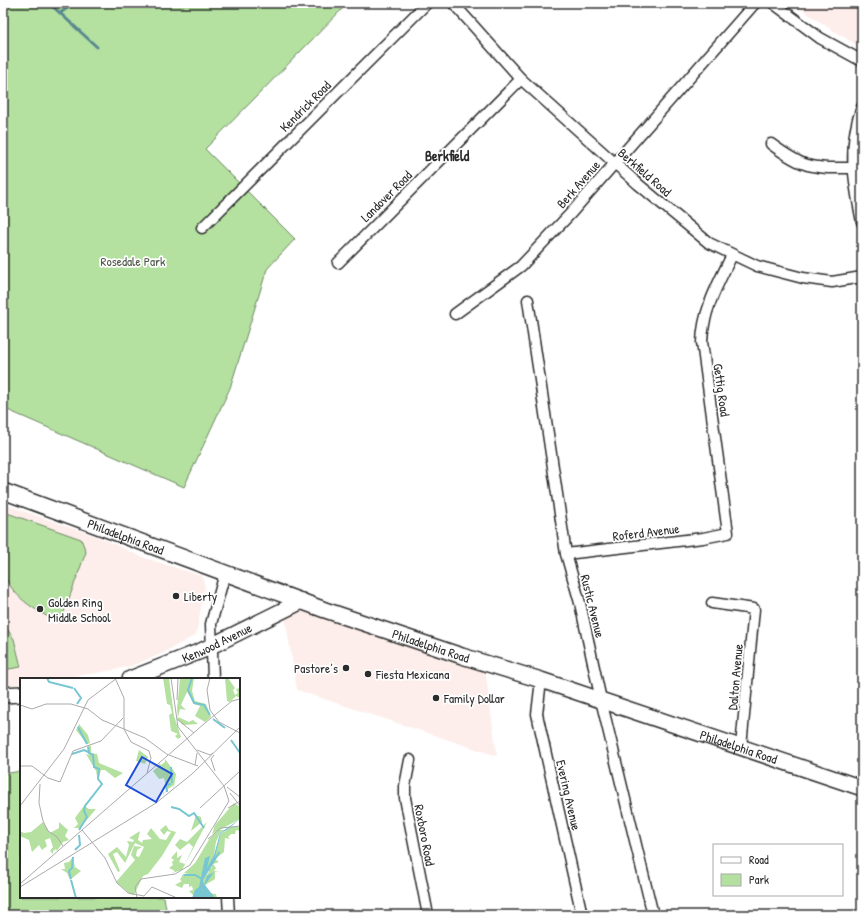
<svg xmlns="http://www.w3.org/2000/svg" width="865" height="918" font-family="'Patrick Hand',sans-serif">
<style>
.built{fill:#fdeeeb}
.green{fill:#b4e1a0;stroke:#708666}
.lines{fill:none;stroke-linecap:round;stroke-linejoin:round}
.stream{stroke:#59888f;stroke-width:3}
.street-casing{stroke:#2b2b2b;stroke-width:13}
.secondary-casing{stroke:#2b2b2b;stroke-width:18}
.street{stroke:#fff;stroke-width:10}
.secondary{stroke:#fff;stroke-width:15}
.poi-dot{fill:#2b2b2b;stroke:#fff;stroke-width:1.5}
.labels{text-anchor:middle;stroke-width:3.5;stroke-linejoin:round;paint-order:stroke}
.street-label{font-size:13px;fill:#2b2b2b;stroke:#fff}
.park-label{font-size:13px;fill:#4d5848;stroke:#fff}
.poi-label{font-size:13px;fill:#2b2b2b;stroke:#fff;text-anchor:start}
.neighbourhood-label{font-size:14px;font-weight:bold;fill:#2b2b2b;stroke:#fff}
.inset-river{fill:none;stroke:#77c6d2;stroke-width:2}
.inset-road{fill:none;stroke:#aaa;stroke-width:1}
.view{fill:#1d4ed8;fill-opacity:0.15;stroke:#1d4ed8;stroke-width:2}
.inset-edge{fill:none;stroke:#2b2b2b;stroke-width:2}
</style>
<rect width="100%" height="100%" fill="#fff"/>
<filter id="ink" filterUnits="userSpaceOnUse"><feTurbulence type="fractalNoise" baseFrequency=".025" numOctaves="2"/><feDisplacementMap in="SourceGraphic" scale="8" xChannelSelector="R" yChannelSelector="G"/><feConvolveMatrix kernelMatrix="1 2 1 2 8 2 1 2 1" color-interpolation-filters="sRGB"/></filter>
<g filter="url(#ink)">
<!-- built -->
<g class="built">
<polygon points="793,3 862,3 862,48 829,28"/>
<polygon points="3,504 101,538 142,557 202,576 205,586 196,635 161,654 131,666 103,672 55,679 21,679 21,684 3,686"/>
<polygon points="298,611 309,612 485,669 497,756 297,690 285,618"/>
</g>
<!-- green -->
<g class="green">
<polygon points="3,3 348,3 205,149 295,239 267,269 230,388 184,487 3,408"/>
<path d="M 7,513 L 81,539 L 86,552 L 60,623 C 36,611 9,596 3,569 C 2,562 3,554 3,547 C 3,535 2,525 7,513 Z"/>
<polygon points="3,623 14,639 21,667 3,670"/>
<polygon points="21,771 21,897 164,897 167,915 3,915 3,774"/>
</g>
<g class="lines">
<!-- stream -->
<g class="stream">
<polyline points="49,3 97,47"/>
<polyline points="331,3 336,3"/>
<polyline points="60,13 75,3"/>
</g>
<defs>
<g id="street">
<polyline points="453,3 521,79 638,184 709,243 757,266 803,278 832,282 862,277"/>
<polyline points="773,3 820,38 862,61"/>
<path d="M 862,107 C 847,146 854,183 862,222"/>
<path d="M 771,144 C 805,169 811,168 852,168"/>
<polyline points="202,228 427,3"/>
<polyline points="338,263 521,79"/>
<polyline points="528,300 566,554 580,603 601,700 653,915"/>
<polyline points="455,314 521,266 572,212 755,3"/>
<path d="M 566,554 L 703,538 L 728,533 L 702,342 C 703,310 718,284 732,255"/>
<polyline points="712,603 754,609 741,747"/>
<polyline points="213,679 211,624 225,573"/>
<polyline points="541,680 537,714 582,915"/>
<polyline points="410,760 405,786 405,798 428,915"/>
<polyline points="228,897 229,915"/>
</g>
<g id="secondary">
<path id="s1" d="M 3,491 L 325,610 L 462,656 L 541,680 L 862,788"/>
<path id="s2" d="M 130,679 L 201,651 L 302,601"/>
<polyline points="3,695 21,694"/>
</g>
</defs>
<!-- street casing -->
<use href="#street" class="street-casing"/>
<!-- secondary casing -->
<use href="#secondary" class="secondary-casing"/>
<!-- street -->
<use href="#street" class="street"/>
<!-- secondary -->
<use href="#secondary" class="secondary"/>
</g>
</g>
<!-- markers -->
<g class="poi-dot">
<circle cx="176" cy="596" r="4"/>
<circle cx="40" cy="609" r="4"/>
<circle cx="346" cy="668" r="4"/>
<circle cx="368" cy="674" r="4"/>
<circle cx="436" cy="698" r="4"/>
</g>
<g class="labels">
<!-- street labels -->
<g class="street-label">
<text transform="translate(305 106) rotate(-45)" y="5">Kendrick Road</text>
<text transform="translate(645 172) rotate(41)" y="5">Berkfield Road</text>
<text transform="translate(578 184) rotate(-49)" y="5">Berk Avenue</text>
<text transform="translate(386 196) rotate(-45)" y="5">Landover Road</text>
<text transform="translate(722 390) rotate(82)" y="5">Gettig Road</text>
<text transform="translate(646 532) rotate(-7)" y="5">Roferd Avenue</text>
<text dy="5" stroke="none"><textPath href="#s1" startOffset="131">Philadelphia Road</textPath></text>
<text transform="translate(593 606) rotate(76)" y="5">Rustic Avenue</text>
<text dy="5" stroke="none"><textPath href="#s2" startOffset="94">Kenwood Avenue</textPath></text>
<text dy="5" stroke="none"><textPath href="#s1" startOffset="455">Philadelphia Road</textPath></text>
<text transform="translate(735 677) rotate(-85)" y="5">Dalton Avenue</text>
<text dy="5" stroke="none"><textPath href="#s1" startOffset="779">Philadelphia Road</textPath></text>
<text transform="translate(569 795) rotate(77)" y="5">Evering Avenue</text>
<text transform="translate(425 835) rotate(79)" y="5">Roxboro Road</text>
</g>
<!-- park labels -->
<g class="park-label">
<text x="133" y="266">Rosedale Park</text>
</g>
<!-- poi labels -->
<g class="poi-label">
<text x="184" y="601">Liberty</text>
<text x="48" y="607">Golden Ring<tspan x="48" dy="15">Middle School</tspan></text>
<text x="338" y="673" text-anchor="end">Pastore’s</text>
<text x="376" y="679">Fiesta Mexicana</text>
<text x="444" y="703">Family Dollar</text>
</g>
<!-- neighbourhood labels -->
<g class="neighbourhood-label">
<text x="447" y="161">Berkfield</text>
</g>
</g>
<!-- overview -->
<g transform="translate(20 678)">
<rect width="220" height="220" fill="#fff"/>
<path d="M 143,0 L 149,0 L 154,38 L 161,59 L 158,61 L 155,58 L 158,56 L 151,53 L 149,37 L 152,35 L 150,27 L 147,26 ZM 160,0 L 174,0 L 172,13 L 175,23 L 186,26 L 191,39 L 185,44 L 175,38 L 180,28 L 175,26 L 167,14 L 161,27 L 166,32 L 160,31 L 158,39 L 169,44 L 173,42 L 178,46 L 163,47 L 158,42 L 157,31 ZM 205,0 L 208,0 L 215,10 L 213,12 L 215,17 L 218,15 L 216,11 L 220,10 L 220,20 L 216,18 L 210,24 L 207,23 ZM 59,46 L 68,57 L 70,65 L 67,66 L 56,52 ZM 67,67 L 71,68 L 71,75 L 77,76 L 79,85 L 103,95 L 95,100 L 85,92 L 81,92 L 78,103 L 76,93 L 66,76 L 70,77 ZM 119,72 L 128,79 L 125,86 L 116,83 ZM 145,81 L 156,96 L 154,109 L 153,111 L 154,107 L 148,111 L 148,113 L 144,115 L 144,118 L 143,115 L 147,113 L 144,100 L 139,101 L 133,93 L 139,88 L 139,85 L 141,87 L 145,84 ZM 66,125 L 66,129 L 69,131 L 76,131 L 60,150 L 54,150 L 58,146 L 55,140 ZM 214,125 L 220,129 L 220,141 L 192,156 L 195,147 ZM 176,137 L 181,139 L 182,144 L 171,153 ZM 23,144 L 30,155 L 39,150 L 39,144 L 48,152 L 45,158 L 49,162 L 43,164 L 37,173 L 36,171 L 33,173 L 33,176 L 30,173 L 33,169 L 30,160 L 25,162 L 27,168 L 22,172 L 19,167 L 12,174 L 9,162 L 0,158 L 0,153 L 4,155 L 11,154 ZM 187,144 L 162,192 L 152,195 L 155,193 L 149,190 L 153,187 L 152,184 L 154,182 L 151,180 L 157,173 L 157,180 L 162,177 L 159,184 L 165,186 L 173,169 L 169,165 L 160,172 L 155,167 L 160,161 L 167,164 ZM 146,147 L 149,152 L 156,154 L 155,156 L 142,178 L 128,196 L 123,198 L 114,217 L 110,216 L 96,204 L 115,182 L 111,177 L 114,168 L 122,169 L 117,172 L 116,178 L 119,179 L 124,169 L 115,165 L 105,185 L 97,174 L 93,176 L 100,193 L 98,194 L 88,176 L 97,169 L 106,179 L 109,167 L 107,163 L 113,164 L 114,162 L 109,160 L 120,153 L 118,162 L 122,165 L 123,162 L 132,161 L 127,156 L 131,150 L 140,161 L 146,162 L 151,154 L 147,153 L 144,157 L 140,152 ZM 210,149 L 220,149 L 220,153 L 216,152 L 215,156 L 211,156 L 208,159 L 210,161 L 205,160 L 204,174 L 195,181 L 199,184 L 193,186 L 196,190 L 194,193 L 199,194 L 195,194 L 195,201 L 185,207 L 189,215 L 196,216 L 197,220 L 183,215 L 181,212 L 183,201 L 189,194 L 188,192 L 184,197 L 183,194 L 179,212 L 173,217 L 169,213 L 173,212 L 172,208 L 169,209 L 169,206 L 164,206 L 162,210 L 155,207 L 162,203 L 160,202 L 163,196 L 168,196 L 164,195 L 175,185 L 190,160 L 199,152 L 206,152 L 202,153 L 200,155 L 196,164 L 194,177 L 188,190 L 190,188 L 191,191 L 201,155 L 206,153 ZM 53,179 L 55,189 L 61,193 L 50,202 L 47,195 L 41,191 L 45,191 L 44,185 L 49,184 Z" fill="#b4e1a0"/>
<path d="M 220,141 L 207,152 L 201,155 L 195,179 L 199,173 L 200,175 L 183,202 L 184,207 L 187,198 L 194,194 L 185,207 L 195,220 L 172,220 L 175,212 L 179,209 L 185,180 L 190,178 L 187,190 L 194,177 L 200,155 Z" fill="#77c6d2"/>
<path class="inset-river" d="M 27,0 L 29,4 L 53,10M 172,0 L 168,12 L 174,25 L 184,27 L 190,37M 54,10 L 61,20 L 57,26M 193,41 L 205,50M 58,49 L 67,66M 211,62 L 220,75M 52,76 L 64,72 L 68,74M 151,89 L 152,105M 147,114 L 146,107 L 151,106M 151,129 L 159,131 L 169,138 L 174,135 L 184,150M 59,152 L 67,139 L 64,133 L 65,128 L 82,106 L 78,101 L 79,91 L 74,89 L 73,77 L 69,75 L 68,69M 55,172 L 60,167 L 59,157M 164,197 L 175,197 L 182,201M 51,201 L 49,193 L 52,190 L 53,179M 51,202 L 56,220"/>
<path class="inset-road" d="M 95,0 L 104,20 L 104,51 L 125,60 L 148,77M 190,0 L 187,12 L 190,32 L 199,44 L 220,55M 157,22 L 158,0M 0,27 L 12,31 L 26,26 L 51,26 L 68,31 L 82,42 L 104,51 L 111,64 L 129,73 L 131,80 L 127,95M 157,41 L 174,55M 177,72 L 190,77 L 193,75M 177,75 L 175,87 L 178,88M 149,77 L 175,87M 194,77 L 191,81 L 195,93M 0,88 L 12,88 L 28,100 L 40,104 L 53,73 L 81,63 L 103,40M 20,106 L 19,125 L 23,143 L 28,153 L 37,159 L 43,168M 207,109 L 220,119M 210,115 L 220,128M 0,128 L 44,71 L 68,22 L 97,0M 180,130 L 220,93M 208,130 L 220,123M 62,152 L 85,180 L 97,205 L 108,215 L 124,218 L 132,209 L 157,220M 188,161 L 201,150 L 220,148M 0,206 L 185,45 L 212,23 L 220,21M 0,209 L 136,125 L 172,96 L 220,49M 117,220 L 115,209 L 121,201 L 155,196 L 170,187 L 209,123 L 204,108 L 158,49 L 151,0"/>
<path class="view" d="M 122,79 L 152,96 L 136,124 L 106,107 Z"/>
<rect width="220" height="220" class="inset-edge"/>
</g>
<!-- margin -->
<rect width="865" height="918" fill="none" stroke="#fff" stroke-width="16"/>
<rect x="8" y="8" width="849" height="902" fill="none" stroke="#2b2b2b" stroke-width="1.5" filter="url(#ink)"/>
<!-- legend -->
<rect x="713" y="844" width="130" height="52" fill="#ffffff" stroke="#aaaaaa"/>
<rect x="721" y="857" width="20" height="6" fill="#ffffff" stroke="#aaaaaa"/>
<text x="749" y="864" font-size="12" fill="#2b2b2b">Road</text>
<rect x="721" y="874" width="20" height="12" fill="#b4e1a0" stroke="#aaaaaa"/>
<text x="749" y="884" font-size="12" fill="#2b2b2b">Park</text>
</svg>
